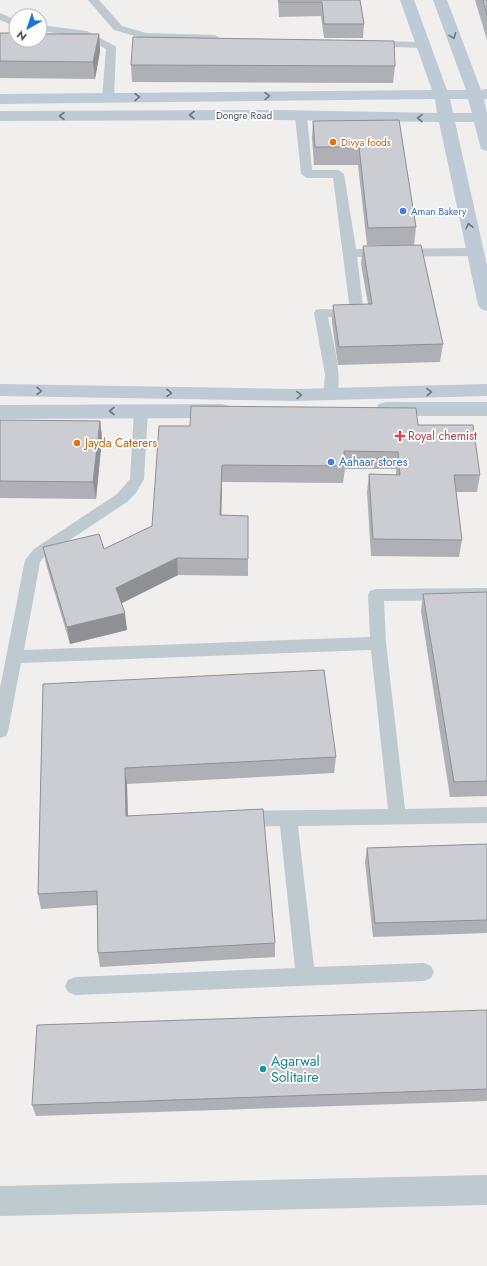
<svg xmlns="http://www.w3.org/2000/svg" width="487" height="1266" font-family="Jost,sans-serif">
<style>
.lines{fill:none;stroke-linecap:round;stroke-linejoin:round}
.lane{fill:#bec9d0;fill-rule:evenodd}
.street{fill:#bec9d0;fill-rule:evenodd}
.secondary{fill:#becad5;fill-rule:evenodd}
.wall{fill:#afb0b5}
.shaded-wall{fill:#8e9094}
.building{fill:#cbcdd3;stroke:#8e9094}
.oneway{stroke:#6a7680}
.food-dot{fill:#e8710a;stroke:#fff;stroke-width:1.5}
.shop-dot{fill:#3f7fe0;stroke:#fff;stroke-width:1.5}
.health-dot{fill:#e0444e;stroke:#fff;stroke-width:1.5}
.culture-dot{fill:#0f9aa8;stroke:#fff;stroke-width:1.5}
.labels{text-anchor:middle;stroke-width:3.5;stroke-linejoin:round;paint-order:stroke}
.far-street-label{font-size:10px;fill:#46525b;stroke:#fff}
.far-food-label{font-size:10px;fill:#c56008;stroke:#fff;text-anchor:start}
.far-shop-label{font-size:10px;fill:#366cbe;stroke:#fff;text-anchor:start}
.health-label{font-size:12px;fill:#be3a42;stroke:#fff;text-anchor:start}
.food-label{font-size:12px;fill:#c56008;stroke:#fff;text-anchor:start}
.shop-label{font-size:12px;fill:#366cbe;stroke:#fff;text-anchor:start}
.near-culture-label{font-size:14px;fill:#0d838f;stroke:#fff;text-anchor:start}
</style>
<rect width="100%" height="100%" fill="#f1eeee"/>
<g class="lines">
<!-- lane -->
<g class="lane">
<polygon points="88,0 99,0 122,26 146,33 215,35 220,38 215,41 145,39 114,30"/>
<polygon points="0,13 16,20 16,27 0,20"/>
<polygon points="40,25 87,31 115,46 116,48 114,98 112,100 104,100 102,98 106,49 80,36 40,31"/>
<polygon points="372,41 422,42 427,45 422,48 368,46 367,44"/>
<path d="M 301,113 L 307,116 L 312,170 L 338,170 L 344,174 L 356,249 L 475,248 L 481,252 L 475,256 L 357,257 L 364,314 L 362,317 L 357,318 L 328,317 C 332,337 345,381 335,398 L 325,398 L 323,395 L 325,375 L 314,313 L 316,310 L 321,309 L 350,310 L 333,178 L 307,178 L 301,174 L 295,116 Z"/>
<polygon points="141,406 146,408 148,411 144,479 136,493 127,502 44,557 40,562 24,650 370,637 368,595 370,591 376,589 487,588 487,600 384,601 386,643 405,809 487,807 487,823 298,826 314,967 424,963 431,966 434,972 431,978 424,981 75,995 68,992 65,986 68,980 75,977 295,968 280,826 243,827 237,824 234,819 237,814 243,811 388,809 371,650 21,663 8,731 6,736 0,738 0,688 25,560 34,549 117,494 130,479 134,411 136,408"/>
</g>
<!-- street -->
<polygon class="street" points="487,1175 487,1205 0,1216 0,1186"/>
<!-- secondary -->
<g class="secondary">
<path d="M 400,0 L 414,0 L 447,90 L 466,90 L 433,0 L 447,0 L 481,90 L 487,89 L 487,99 L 484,99 L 487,113 L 487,151 L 481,149 L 474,122 L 455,122 L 487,265 L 487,311 L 481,309 L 478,305 L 439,122 L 278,120 L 0,121 L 0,111 L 278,110 L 437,113 L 435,99 L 0,104 L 0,94 L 432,90 ZM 450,99 L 468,99 L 472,113 L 453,113 Z"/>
<polygon points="0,384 294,389 487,384 487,396 294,401 0,396"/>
<polygon points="386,402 487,402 487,416 386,416 379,414 376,409 379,404"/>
<polygon points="222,404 229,406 232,411 229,416 222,418 0,419 0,405"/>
</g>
</g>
<!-- wall -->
<g class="wall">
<polygon points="278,0 360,0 364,24 363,38 324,38 321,16 279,17"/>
<polygon points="475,0 487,0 487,40"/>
<polygon points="0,33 99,34 100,51 95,79 0,78"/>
<polygon points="131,65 395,66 393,83 132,82"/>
<polygon points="399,120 416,227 414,245 367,245 358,165 314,165 312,138 313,121"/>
<polygon points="363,246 443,344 440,362 338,365 332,323 333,305 368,304 361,264"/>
<polygon points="0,420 100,421 102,438 96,499 0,498"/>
<polygon points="418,425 480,475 477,492 456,492 462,540 459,557 371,556 367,492 369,474 396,475 396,469 345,469 343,483 222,482 221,515 248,516 248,576 178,575 122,603 127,630 70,644 46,564 43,547 104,549 152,526 190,426"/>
<polygon points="487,592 487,796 450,797 421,611 423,594"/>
<polygon points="43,684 336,757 334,773 127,784 128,816 275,943 275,957 100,967 98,953 97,905 41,909 38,894"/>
<polygon points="487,844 487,933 373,937 365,862 367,848"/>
<polygon points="487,1010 487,1101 36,1116 32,1105"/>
</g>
<!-- shaded-wall -->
<g class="shaded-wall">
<polygon points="99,34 100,51 95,79 93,62"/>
<polygon points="100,421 102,438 96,499 93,482"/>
<polygon points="222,465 222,482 221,532 220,515"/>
<polygon points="177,558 178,575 118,605 116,588"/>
<polygon points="125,613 127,630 70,644 67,627"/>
<polygon points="125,768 127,784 128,832 126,816"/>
</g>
<!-- building -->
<g class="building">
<polygon points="279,0 360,0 364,24 324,24 322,2 279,2"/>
<polygon points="483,0 487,0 487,15"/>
<polygon points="0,33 16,33 16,40 40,40 40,34 99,34 93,62 0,61"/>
<polygon points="133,37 394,41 395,66 131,65"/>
<polygon points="399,120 416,227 368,228 359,147 315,147 313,121"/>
<polygon points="421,245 443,344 339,347 333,305 372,304 363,246"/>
<polygon points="191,406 416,408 418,425 473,425 480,475 454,475 462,540 373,539 369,474 400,475 398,452 344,451 345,466 222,465 220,515 248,516 248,559 177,558 116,588 125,613 67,627 43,547 99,534 104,549 152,526 159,426 190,426"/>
<polygon points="0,420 100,421 93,482 0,481"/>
<polygon points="487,592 487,781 454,782 423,594"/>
<polygon points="324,670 336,757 125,768 126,816 263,809 275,943 98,953 97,891 38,894 43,684"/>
<polygon points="487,844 487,920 375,923 367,848"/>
<polygon points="487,1010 487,1089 32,1105 37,1025"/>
</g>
<!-- one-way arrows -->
<defs><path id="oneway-chevron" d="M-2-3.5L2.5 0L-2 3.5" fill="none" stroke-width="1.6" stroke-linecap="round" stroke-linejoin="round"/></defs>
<g class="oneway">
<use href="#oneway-chevron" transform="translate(453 36) rotate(69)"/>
<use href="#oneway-chevron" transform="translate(267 96) rotate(-1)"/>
<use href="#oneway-chevron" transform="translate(137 97) rotate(-1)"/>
<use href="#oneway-chevron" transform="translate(192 115) rotate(180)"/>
<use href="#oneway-chevron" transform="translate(62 116) rotate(180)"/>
<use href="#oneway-chevron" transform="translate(420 118) rotate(-179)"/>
<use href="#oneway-chevron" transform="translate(469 226) rotate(-103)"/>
<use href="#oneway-chevron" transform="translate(39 391) rotate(1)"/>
<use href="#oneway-chevron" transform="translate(429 392) rotate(-2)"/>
<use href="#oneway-chevron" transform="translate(169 393) rotate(1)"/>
<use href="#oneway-chevron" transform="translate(299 395) rotate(-1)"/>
<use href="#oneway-chevron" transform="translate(112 411) rotate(180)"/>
</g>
<!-- markers -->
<g class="food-dot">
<circle cx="333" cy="142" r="4"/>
<circle cx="77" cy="443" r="4"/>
</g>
<g class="shop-dot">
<circle cx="403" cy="211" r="4"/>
<circle cx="331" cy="462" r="4"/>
</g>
<path class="health-dot" d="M398 430h4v4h4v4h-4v4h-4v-4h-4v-4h4z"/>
<circle class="culture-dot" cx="263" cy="1069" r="4"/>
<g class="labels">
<!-- far-street labels -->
<g class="far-street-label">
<text x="244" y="119">Dongre Road</text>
</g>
<!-- far-food labels -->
<g class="far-food-label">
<text x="341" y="146">Divya foods</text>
</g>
<!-- far-shop labels -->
<g class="far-shop-label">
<text x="411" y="215">Aman Bakery</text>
</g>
<!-- health labels -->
<g class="health-label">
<text x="408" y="440">Royal chemist</text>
</g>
<!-- food labels -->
<g class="food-label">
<text x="85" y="447">Jayda Caterers</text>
</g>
<!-- shop labels -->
<g class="shop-label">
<text x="339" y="466">Aahaar stores</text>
</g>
<!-- near-culture labels -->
<g class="near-culture-label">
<text x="271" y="1066">Agarwal<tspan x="271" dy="16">Solitaire</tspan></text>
</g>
</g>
<!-- north arrow -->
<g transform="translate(28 28) rotate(219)"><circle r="19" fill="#ffffff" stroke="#b5babd"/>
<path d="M0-3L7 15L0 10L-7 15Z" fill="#1974df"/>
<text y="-6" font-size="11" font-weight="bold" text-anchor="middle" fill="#46525b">N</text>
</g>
</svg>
